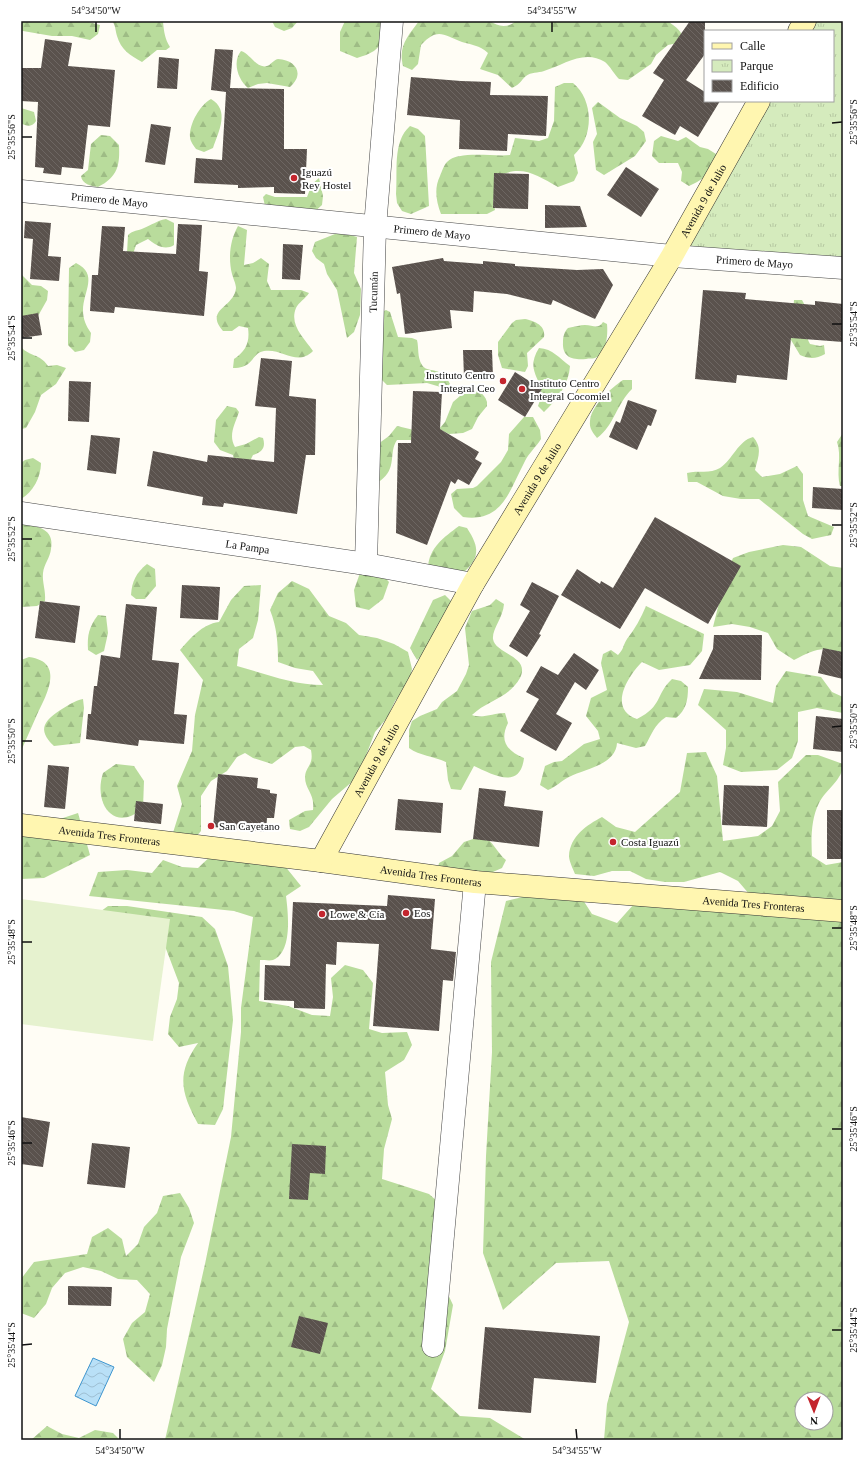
<svg xmlns="http://www.w3.org/2000/svg" width="864" height="1461" font-family="'Times New Roman',serif">
<style>
.forest{fill:url(#forest-firs);fill-rule:evenodd}
.park{fill:url(#park-tufts)}
.pitch{fill:#e6f2cf}
.water{fill:url(#water-waves);stroke:#3f96cf}
.building{fill:url(#building-back-hatch)}
.lines{fill:none;stroke-linecap:round;stroke-linejoin:round}
.minor-casing{stroke:#444;stroke-width:23}
.secondary-casing{stroke:#333;stroke-width:23}
.minor{stroke:#fff;stroke-width:22}
.secondary{stroke:#fff6b0;stroke-width:22}
.ticks{fill:none;stroke:#111;stroke-width:1.5}
.poi-dot{fill:#c4262e;stroke:#fff;stroke-width:1.5}
.labels{text-anchor:middle;stroke-width:4;stroke-linejoin:round;paint-order:stroke}
.poi-label{font-size:11px;fill:#111;stroke:#fff;text-anchor:start}
.street-label{font-size:11px;fill:#111;stroke:#fff}
.neatline{fill:none;stroke:#111;stroke-width:1.5}
.ticks-label{font-size:10px;text-anchor:middle;fill:#111}
</style>
<defs>
<pattern id="forest-firs" width="22" height="20" patternUnits="userSpaceOnUse"><rect width="22" height="20" fill="#b9dc9c"/><path d="M5 1l3.5 6h-7zM16 11l3.5 6h-7z" fill="#9ebc85"/></pattern>
<pattern id="park-tufts" width="24" height="20" patternUnits="userSpaceOnUse"><rect width="24" height="20" fill="#d5ebbd"/><path d="M3 7l-1-3M5 7V3M7 7l1-3M15 17l-1-3M17 17v-4M19 17l1-3" fill="none" stroke="#b6c8a1"/></pattern>
<pattern id="water-waves" width="16" height="10" patternUnits="userSpaceOnUse"><rect width="16" height="10" fill="#b9e0f7"/><path d="M0 5q4-4 8 0t8 0" fill="none" stroke="#9ebfd3"/></pattern>
<pattern id="building-back-hatch" width="6" height="6" patternUnits="userSpaceOnUse"><rect width="6" height="6" fill="#5a524d"/><path d="M-1 5l2 2M0 0l6 6M5-1l2 2" fill="none" stroke="#6d6662"/></pattern>
</defs>
<rect width="100%" height="100%" fill="#fffdf5"/>
<!-- forest -->
<g class="forest">
<polygon points="21,21 85,21 100,25 98,34 90,40 72,36 52,36 23,31 21,30"/>
<path d="M 112,21 L 166,21 L 163,22 C 164,32 165,39 170,47 L 166,50 L 157,50 L 142,62 C 130,55 121,50 117,36 C 115,30 116,26 112,21 Z"/>
<polygon points="272,21 298,21 292,28 284,31 275,27"/>
<path d="M 345,21 L 385,21 C 380,46 383,50 357,58 L 340,51 L 340,32 Z"/>
<path d="M 419,21 L 490,21 C 498,27 508,28 516,21 L 668,21 C 676,28 683,30 683,42 L 668,45 L 656,55 L 651,64 L 628,80 L 619,79 C 614,74 610,66 605,62 C 584,49 564,65 544,71 C 538,73 531,72 526,76 C 520,81 522,83 512,88 L 498,75 L 480,69 L 488,53 C 479,45 472,45 462,42 C 443,35 438,27 421,45 L 418,64 L 412,70 L 403,66 C 398,46 408,36 419,21 Z"/>
<path d="M 241,51 C 251,54 256,69 267,66 C 271,65 273,60 278,59 C 296,60 305,74 290,87 L 267,83 L 258,84 L 248,88 C 238,80 232,62 241,51 Z"/>
<path d="M 564,83 L 573,83 C 594,100 594,137 574,155 L 578,173 L 574,181 L 558,187 C 538,176 523,165 501,175 L 493,201 L 495,210 L 487,214 L 441,214 C 436,201 434,188 440,176 C 442,171 444,165 447,162 C 458,150 494,157 510,155 L 515,138 L 539,141 L 548,138 L 554,121 L 555,87 Z"/>
<path d="M 211,99 C 230,110 219,131 213,148 L 204,152 L 196,149 C 194,146 190,141 190,137 C 189,124 200,105 211,99 Z"/>
<polygon points="598,102 620,118 637,126 644,132 646,141 635,156 604,175 596,170 593,142 597,134 592,108"/>
<path d="M 21,108 L 34,112 L 36,121 C 32,127 27,127 21,123 Z"/>
<path d="M 410,126 L 418,129 L 425,136 L 429,206 L 411,214 L 402,211 L 397,203 L 396,194 C 398,172 392,142 410,126 Z"/>
<path d="M 101,135 L 110,136 L 119,145 C 120,165 118,177 98,187 C 91,186 82,184 81,176 L 88,170 L 91,144 Z"/>
<path d="M 661,136 L 678,141 L 686,137 L 700,147 L 708,149 L 716,154 C 716,170 703,180 689,186 L 681,181 L 682,172 L 678,163 L 659,163 L 652,156 L 654,141 Z"/>
<polygon points="319,178 323,196 322,205 312,214 265,206 263,197 266,194 275,197 307,197 312,184"/>
<path d="M 166,219 L 174,223 L 174,245 C 165,251 155,245 148,239 L 136,245 L 133,254 L 127,253 L 128,235 C 133,230 138,231 144,228 C 152,225 156,221 166,219 Z"/>
<path d="M 238,226 L 247,230 L 244,265 L 253,263 L 261,258 L 269,264 L 267,281 L 271,290 L 301,290 L 309,293 C 306,298 298,303 296,308 C 289,325 304,338 313,351 C 297,367 283,348 264,351 C 250,354 255,368 233,368 L 234,359 C 246,351 250,342 248,328 L 239,326 L 232,331 L 223,331 C 204,309 234,308 236,288 C 236,284 233,278 232,274 C 228,258 230,240 238,226 Z"/>
<polygon points="340,232 357,237 354,273 361,289 360,315 354,332 347,338 337,290 327,274 324,264 316,258 312,251 315,242"/>
<path d="M 76,263 C 99,274 83,292 83,310 C 83,319 86,326 91,333 L 90,342 L 84,350 L 75,352 L 68,345 L 68,336 L 69,268 Z"/>
<polygon points="21,274 32,285 41,286 48,291 47,300 38,316 21,321"/>
<path d="M 794,300 L 802,300 C 812,316 801,327 810,344 L 820,346 L 824,345 L 825,354 C 816,359 809,359 800,355 L 791,340 Z"/>
<path d="M 386,310 L 390,312 L 398,337 L 412,338 L 417,340 C 419,348 417,357 422,365 C 427,374 442,365 450,384 L 448,388 L 444,388 L 427,383 L 387,385 L 381,379 L 382,312 Z"/>
<path d="M 525,319 C 534,321 546,325 544,337 L 527,353 L 528,366 L 525,372 L 502,368 L 498,355 L 498,342 L 512,323 L 516,320 Z"/>
<path d="M 603,322 L 607,324 C 608,334 607,354 595,358 C 592,359 589,358 586,359 C 573,360 562,358 563,342 C 563,337 564,332 568,328 C 574,327 580,325 585,325 C 593,325 598,330 603,322 Z"/>
<path d="M 21,347 C 30,357 39,353 48,366 L 57,365 L 66,368 L 56,384 L 41,395 L 35,412 L 26,428 L 21,429 Z"/>
<path d="M 539,348 C 553,349 559,358 570,366 C 569,384 557,400 544,412 L 538,406 C 550,380 522,375 539,348 Z"/>
<path d="M 623,380 L 632,380 L 632,389 C 617,403 614,426 597,438 C 593,433 589,428 590,421 C 591,406 611,388 623,380 Z"/>
<path d="M 467,390 C 477,390 484,392 487,402 L 487,406 L 478,417 L 472,429 L 463,433 L 449,434 L 439,429 L 445,422 L 453,402 Z"/>
<path d="M 227,406 L 236,408 L 239,412 C 235,424 228,435 235,447 L 246,444 L 259,437 L 263,438 C 266,448 262,452 253,455 L 249,463 L 234,459 L 233,455 L 220,450 L 214,442 L 216,420 Z"/>
<path d="M 524,417 L 533,417 L 540,430 L 541,439 C 536,447 529,453 525,461 C 510,489 503,523 463,517 L 454,508 L 451,494 L 457,489 L 473,488 L 477,486 L 501,462 L 508,450 L 509,434 Z"/>
<path d="M 397,426 L 414,430 L 413,440 L 397,440 C 388,453 398,468 380,481 L 376,479 L 378,444 L 389,436 Z"/>
<path d="M 843,433 L 843,486 L 840,486 C 836,471 842,456 837,442 Z"/>
<path d="M 753,437 C 763,448 758,457 755,470 L 762,477 L 780,474 L 797,466 L 803,474 L 803,500 L 808,516 L 834,527 L 831,535 L 812,539 L 803,534 L 759,499 L 741,499 L 723,496 L 697,482 L 688,482 L 687,473 C 698,470 710,474 720,468 C 733,459 738,441 753,437 Z"/>
<path d="M 33,458 L 41,463 C 41,477 33,492 21,499 L 21,463 L 25,460 Z"/>
<path d="M 21,525 C 37,525 55,529 51,549 C 50,558 44,564 43,573 C 42,582 46,591 45,601 L 37,606 L 21,607 Z"/>
<path d="M 459,526 L 467,528 C 480,548 480,558 462,574 L 428,567 C 429,548 444,537 459,526 Z"/>
<path d="M 783,545 L 801,547 L 830,566 L 843,568 L 843,654 C 822,645 814,650 794,660 L 777,649 L 768,633 L 750,627 L 732,624 L 713,627 L 726,575 L 733,558 L 749,552 Z"/>
<path d="M 147,564 L 155,569 L 156,586 L 145,599 L 136,599 L 131,595 C 132,581 136,573 147,564 Z"/>
<polygon points="377,569 389,582 383,599 369,610 356,607 354,590 360,573"/>
<path d="M 292,581 L 309,589 L 329,616 L 346,623 L 359,635 L 377,638 L 394,644 L 408,652 L 412,669 L 410,678 L 401,694 L 395,701 L 387,718 L 375,732 L 362,766 L 353,781 L 332,799 L 309,827 L 300,831 L 290,829 L 289,820 L 305,811 L 313,810 C 315,793 305,790 305,777 C 306,765 314,766 311,750 L 304,746 L 295,747 L 272,764 L 253,758 L 245,753 L 237,757 L 227,771 L 211,781 L 201,796 L 201,831 L 189,845 L 171,839 L 182,804 L 177,786 L 192,751 L 195,715 L 203,680 L 180,650 C 190,639 202,624 219,622 L 231,600 L 244,586 L 261,585 L 258,620 L 253,638 L 239,649 L 237,666 C 266,674 293,685 323,685 L 313,671 L 295,668 L 278,662 C 278,643 277,628 270,610 L 278,593 Z"/>
<polygon points="445,595 456,606 429,649 417,660 410,648 433,600"/>
<path d="M 496,599 L 504,604 C 503,618 492,629 493,639 C 495,654 531,656 520,678 C 508,699 487,700 472,715 C 483,719 493,713 505,713 L 508,723 C 499,741 507,751 524,758 C 520,791 492,774 474,766 L 461,790 L 451,789 L 448,780 L 446,762 C 433,756 420,756 409,748 L 409,730 L 412,721 L 420,716 L 437,709 L 442,702 L 457,691 L 466,674 L 469,665 L 465,628 L 472,611 L 490,605 Z"/>
<path d="M 646,606 L 704,634 L 702,651 L 690,665 L 659,670 L 642,662 C 627,677 608,709 637,719 C 663,706 655,695 672,679 L 681,681 L 688,687 C 688,701 686,710 676,718 L 666,717 C 654,725 652,734 645,746 L 636,748 L 617,743 C 616,765 584,769 569,777 C 561,781 556,787 548,790 L 540,785 L 545,766 L 554,762 L 562,761 L 584,744 L 600,739 L 598,731 L 586,716 L 591,698 L 607,690 L 601,663 L 603,654 L 611,650 L 618,655 C 624,649 623,645 627,639 C 635,629 641,618 646,606 Z"/>
<path d="M 98,615 L 106,616 L 108,633 L 104,651 L 96,655 L 88,650 C 87,635 89,627 98,615 Z"/>
<path d="M 29,657 C 66,662 46,696 36,717 C 31,728 26,740 21,751 L 21,660 Z"/>
<polygon points="786,671 821,677 832,692 843,697 843,713 817,708 798,712 798,741 792,758 777,770 741,772 723,765 726,748 726,730 698,705 704,689 737,692 773,703 776,686"/>
<path d="M 83,699 L 84,708 L 80,743 L 54,746 C 36,729 45,720 62,709 C 69,705 74,701 83,699 Z"/>
<path d="M 706,752 L 717,776 L 723,841 L 758,836 L 772,826 L 780,811 L 778,782 L 806,755 L 818,755 L 843,764 C 843,780 826,789 819,803 C 811,819 811,839 812,856 L 826,865 L 843,862 L 843,916 L 750,895 L 738,881 L 720,872 L 684,882 L 665,882 L 646,879 L 630,871 L 612,871 L 594,876 L 575,874 C 573,869 569,861 569,856 C 570,836 587,825 602,817 L 616,827 L 635,832 L 680,792 L 687,753 Z"/>
<path d="M 116,764 L 134,766 L 144,781 L 143,808 C 114,834 93,803 103,773 Z"/>
<polygon points="78,813 90,855 44,878 21,879 21,832"/>
<path d="M 482,836 C 494,841 496,852 506,860 L 502,868 L 486,875 L 437,872 L 439,863 L 452,856 L 464,842 Z"/>
<path d="M 215,852 L 267,866 L 276,855 L 301,886 L 286,896 C 288,912 293,952 273,960 C 270,961 264,960 260,960 L 259,1001 L 288,1006 L 312,1015 L 330,1016 L 333,997 L 331,978 L 345,965 L 363,970 L 373,983 L 369,1029 L 382,1033 L 407,1032 L 412,1045 L 404,1060 L 385,1072 L 388,1105 L 392,1119 L 384,1149 L 382,1179 L 429,1194 L 447,1210 L 440,1277 L 453,1305 L 445,1351 L 431,1389 L 460,1416 L 490,1418 L 526,1440 L 165,1440 L 205,1264 L 231,1137 L 241,1032 L 241,1008 L 253,917 L 234,911 L 89,896 L 98,872 L 127,870 L 152,873 L 163,860 L 182,867 L 198,868 Z"/>
<path d="M 531,895 L 583,900 L 592,914 L 617,923 L 634,904 L 843,921 L 843,1440 L 604,1440 L 607,1404 L 629,1322 L 609,1261 L 556,1263 L 503,1310 L 483,1253 L 486,1156 L 492,1052 L 491,962 L 506,901 ZM 802,1399 L 826,1399 L 826,1423 L 802,1423 Z"/>
<path d="M 108,906 L 127,906 L 202,917 L 215,929 L 228,966 L 233,1020 L 223,1109 L 215,1125 L 198,1124 C 181,1093 176,1074 198,1043 L 179,1047 L 168,1034 L 170,1017 L 177,999 L 179,983 L 160,933 L 93,917 Z"/>
<polygon points="180,1193 189,1208 194,1223 181,1257 167,1329 166,1347 162,1365 154,1382 127,1357 123,1339 132,1323 145,1312 150,1294 137,1280 118,1279 101,1271 83,1267 65,1273 52,1288 46,1304 34,1318 21,1313 21,1279 34,1262 87,1254 92,1237 108,1228 122,1239 126,1256 138,1244 144,1227 157,1213 163,1196"/>
<polygon points="47,1426 62,1434 79,1438 95,1430 113,1433 120,1440 31,1440"/>
</g>
<!-- park -->
<polygon class="park" points="805,21 843,21 843,268 672,256 759,101 833,101 833,31 799,31"/>
<!-- pitch -->
<polygon class="pitch" points="21,899 170,919 153,1041 21,1024"/>
<!-- water -->
<polygon class="water" points="93,1358 114,1367 96,1406 75,1396"/>
<!-- building -->
<g class="building">
<polygon points="690,21 705,21 705,54 686,80 705,92 705,101 720,101 698,137 680,126 675,135 642,116 664,80 653,73"/>
<polygon points="45,39 72,43 68,66 115,70 110,127 88,125 83,169 62,167 61,175 43,173 44,168 35,167 38,102 21,101 21,68 41,68"/>
<polygon points="215,49 233,50 230,88 284,89 284,149 307,149 305,194 274,193 274,187 238,188 238,185 194,183 196,158 222,160 226,92 211,90"/>
<polygon points="159,57 179,59 177,89 157,88"/>
<polygon points="411,77 461,81 491,82 490,95 548,96 546,136 508,134 507,151 459,149 460,120 407,115"/>
<polygon points="151,124 171,127 165,165 145,162"/>
<polygon points="626,167 659,189 641,217 607,195"/>
<polygon points="494,173 529,174 528,209 493,208"/>
<polygon points="545,205 580,206 587,227 545,228"/>
<polygon points="25,221 51,223 48,256 61,257 59,281 30,279 33,239 24,238"/>
<polygon points="178,224 202,225 199,271 208,272 204,316 115,307 114,313 90,311 92,275 98,275 102,226 125,227 123,251 176,254"/>
<polygon points="283,244 303,245 300,280 282,279"/>
<polygon points="443,258 444,261 483,264 483,261 515,264 515,266 577,270 603,269 613,285 595,319 553,300 551,305 507,294 474,291 473,312 450,310 452,328 405,334 400,293 397,294 392,267"/>
<polygon points="703,290 746,293 745,299 815,305 815,301 843,304 843,342 791,338 787,380 737,375 736,383 695,379"/>
<polygon points="38,313 42,335 21,338 21,316"/>
<polygon points="463,350 492,350 493,377 464,377"/>
<polygon points="261,358 292,361 289,396 316,399 315,455 306,455 297,514 224,503 223,507 202,505 203,497 147,486 153,451 207,462 208,455 274,462 276,408 255,406"/>
<polygon points="515,372 542,389 525,417 498,400"/>
<polygon points="69,381 91,382 89,422 68,421"/>
<polygon points="413,391 442,392 440,429 479,452 475,459 482,463 469,485 458,479 455,484 451,481 427,545 396,533 398,443 411,443"/>
<polygon points="628,400 657,410 651,426 648,425 637,450 609,437 616,421 620,423"/>
<polygon points="91,435 120,438 116,474 87,470"/>
<polygon points="813,487 843,489 843,510 812,508"/>
<polygon points="655,517 741,566 708,624 645,588 620,629 561,595 577,569 600,584 601,581 613,588"/>
<polygon points="532,582 559,596 539,634 541,635 527,657 509,646 530,611 520,605"/>
<polygon points="182,585 220,587 218,620 180,618"/>
<polygon points="40,601 80,606 75,643 35,638"/>
<polygon points="126,604 157,607 152,660 179,663 174,714 187,715 184,744 139,740 138,746 86,739 88,714 91,714 94,686 97,686 101,655 120,658"/>
<polygon points="714,635 762,635 761,680 699,679 713,649"/>
<polygon points="823,648 843,652 843,679 818,673"/>
<polygon points="574,653 599,670 586,690 575,682 556,714 572,723 556,751 520,731 539,699 526,692 541,666 558,675"/>
<polygon points="816,716 843,719 843,752 813,749"/>
<polygon points="48,765 69,767 65,809 44,807"/>
<polygon points="218,774 258,778 257,788 270,790 270,793 277,794 274,818 267,818 266,832 213,827"/>
<polygon points="724,785 769,786 767,827 722,825"/>
<polygon points="479,788 506,791 504,806 543,811 539,847 473,839"/>
<polygon points="398,799 443,803 441,833 395,830"/>
<polygon points="136,801 163,804 161,824 134,821"/>
<rect x="827" y="810" width="16" height="49"/>
<polygon points="388,895 435,899 431,949 456,952 453,981 443,980 439,1031 373,1026 379,944 337,942 336,965 326,964 325,1009 294,1008 294,1001 264,1000 265,965 290,966 293,902 387,906"/>
<polygon points="21,1117 50,1122 43,1167 21,1164"/>
<polygon points="92,1143 130,1147 125,1188 87,1184"/>
<polygon points="292,1144 326,1146 325,1174 310,1173 308,1200 289,1199"/>
<polygon points="68,1286 112,1287 111,1306 68,1305"/>
<polygon points="299,1316 328,1323 320,1354 291,1347"/>
<polygon points="485,1327 600,1336 596,1383 534,1378 531,1413 478,1409"/>
</g>
<g class="lines">
<defs>
<g id="minor">
<path id="s1" d="M 21,191 L 672,256 L 843,268"/>
<path id="s2" d="M 21,513 L 366,564 L 473,584"/>
<path id="s3" d="M 366,564 L 375,227 L 392,21"/>
<polyline points="433,1346 475,882"/>
</g>
<g id="secondary">
<polyline points="799,31 805,21"/>
<path id="s4" d="M 21,825 L 321,861 L 475,882 L 843,911"/>
<path id="s5" d="M 321,861 L 473,584 L 672,256 L 759,101"/>
</g>
</defs>
<!-- minor casing -->
<use href="#minor" class="minor-casing"/>
<!-- secondary casing -->
<use href="#secondary" class="secondary-casing"/>
<!-- minor -->
<use href="#minor" class="minor"/>
<!-- secondary -->
<use href="#secondary" class="secondary"/>
</g>
<!-- ticks -->
<path class="ticks" d="M 96,22 L 96,32M 552,22 L 552,32M 832,123 L 842,122M 22,137 L 32,137M 832,324 L 842,324M 22,338 L 32,338M 832,525 L 842,525M 22,539 L 32,539M 832,727 L 842,726M 22,741 L 32,741M 832,928 L 842,928M 22,942 L 32,942M 832,1129 L 842,1129M 22,1143 L 32,1143M 832,1330 L 842,1330M 22,1345 L 32,1344M 120,1429 L 120,1439M 576,1429 L 577,1439"/>
<!-- markers -->
<g class="poi-dot">
<circle cx="294" cy="178" r="4"/>
<circle cx="503" cy="381" r="4"/>
<circle cx="522" cy="389" r="4"/>
<circle cx="211" cy="826" r="4"/>
<circle cx="613" cy="842" r="4"/>
<circle cx="406" cy="913" r="4"/>
<circle cx="322" cy="914" r="4"/>
</g>
<g class="labels">
<!-- poi labels -->
<g class="poi-label">
<text x="302" y="176">Iguazú<tspan x="302" dy="13">Rey Hostel</tspan></text>
<text x="495" y="379" text-anchor="end">Instituto Centro<tspan x="495" dy="13">Integral Ceo</tspan></text>
<text x="530" y="387">Instituto Centro<tspan x="530" dy="13">Integral Cocomiel</tspan></text>
<text x="219" y="830">San Cayetano</text>
<text x="621" y="846">Costa Iguazú</text>
<text x="414" y="917">Eos</text>
<text x="330" y="918">Lowe &amp; Cía</text>
</g>
<!-- street labels -->
<g class="street-label">
<text dy="4" stroke="none"><textPath href="#s1" startOffset="89">Primero de Mayo</textPath></text>
<text dy="4" stroke="none"><textPath href="#s5" startOffset="763">Avenida 9 de Julio</textPath></text>
<text dy="4" stroke="none"><textPath href="#s1" startOffset="413">Primero de Mayo</textPath></text>
<text dy="4" stroke="none"><textPath href="#s1" startOffset="737">Primero de Mayo</textPath></text>
<text dy="4" stroke="none"><textPath href="#s3" startOffset="272">Tucumán</textPath></text>
<text dy="4" stroke="none"><textPath href="#s5" startOffset="439">Avenida 9 de Julio</textPath></text>
<text dy="4" stroke="none"><textPath href="#s2" startOffset="229">La Pampa</textPath></text>
<text dy="4" stroke="none"><textPath href="#s5" startOffset="115">Avenida 9 de Julio</textPath></text>
<text dy="4" stroke="none"><textPath href="#s4" startOffset="89">Avenida Tres Fronteras</textPath></text>
<text dy="4" stroke="none"><textPath href="#s4" startOffset="413">Avenida Tres Fronteras</textPath></text>
<text dy="4" stroke="none"><textPath href="#s4" startOffset="737">Avenida Tres Fronteras</textPath></text>
</g>
</g>
<!-- border -->
<rect width="864" height="1461" fill="none" stroke="#ffffff" stroke-width="44"/>
<!-- legend -->
<rect x="704" y="30" width="130" height="72" fill="#ffffff" stroke="#a0a0a0"/>
<rect x="712" y="43" width="20" height="6" fill="#fff6b0" stroke="#a0a0a0"/>
<text x="740" y="50" font-size="12" fill="#111111">Calle</text>
<rect x="712" y="60" width="20" height="12" fill="url(#park-tufts)" stroke="#a0a0a0"/>
<text x="740" y="70" font-size="12" fill="#111111">Parque</text>
<rect x="712" y="80" width="20" height="12" fill="url(#building-back-hatch)" stroke="#a0a0a0"/>
<text x="740" y="90" font-size="12" fill="#111111">Edificio</text>
<!-- north arrow -->
<g transform="translate(814 1411) rotate(179)"><circle r="19" fill="#ffffff" stroke="#a0a0a0"/>
<path d="M0-3L7 15L0 10L-7 15Z" fill="#c4262e"/>
<text y="-6" font-size="11" font-weight="bold" text-anchor="middle" fill="#111111">N</text>
</g>
<rect x="22" y="22" width="820" height="1417" class="neatline"/>
<g class="ticks-label">
<text x="96" y="14">54°34'50"W</text>
<text x="552" y="14">54°34'55"W</text>
<text transform="translate(853 122) rotate(-90)" y="4">25°35'56"S</text>
<text transform="translate(11 137) rotate(-90)" y="4">25°35'56"S</text>
<text transform="translate(853 324) rotate(-90)" y="4">25°35'54"S</text>
<text transform="translate(11 338) rotate(-90)" y="4">25°35'54"S</text>
<text transform="translate(853 525) rotate(-90)" y="4">25°35'52"S</text>
<text transform="translate(11 539) rotate(-90)" y="4">25°35'52"S</text>
<text transform="translate(853 726) rotate(-90)" y="4">25°35'50"S</text>
<text transform="translate(11 741) rotate(-90)" y="4">25°35'50"S</text>
<text transform="translate(853 928) rotate(-90)" y="4">25°35'48"S</text>
<text transform="translate(11 942) rotate(-90)" y="4">25°35'48"S</text>
<text transform="translate(853 1129) rotate(-90)" y="4">25°35'46"S</text>
<text transform="translate(11 1143) rotate(-90)" y="4">25°35'46"S</text>
<text transform="translate(853 1330) rotate(-90)" y="4">25°35'44"S</text>
<text transform="translate(11 1345) rotate(-90)" y="4">25°35'44"S</text>
<text x="120" y="1454">54°34'50"W</text>
<text x="577" y="1454">54°34'55"W</text>
</g>
</svg>
